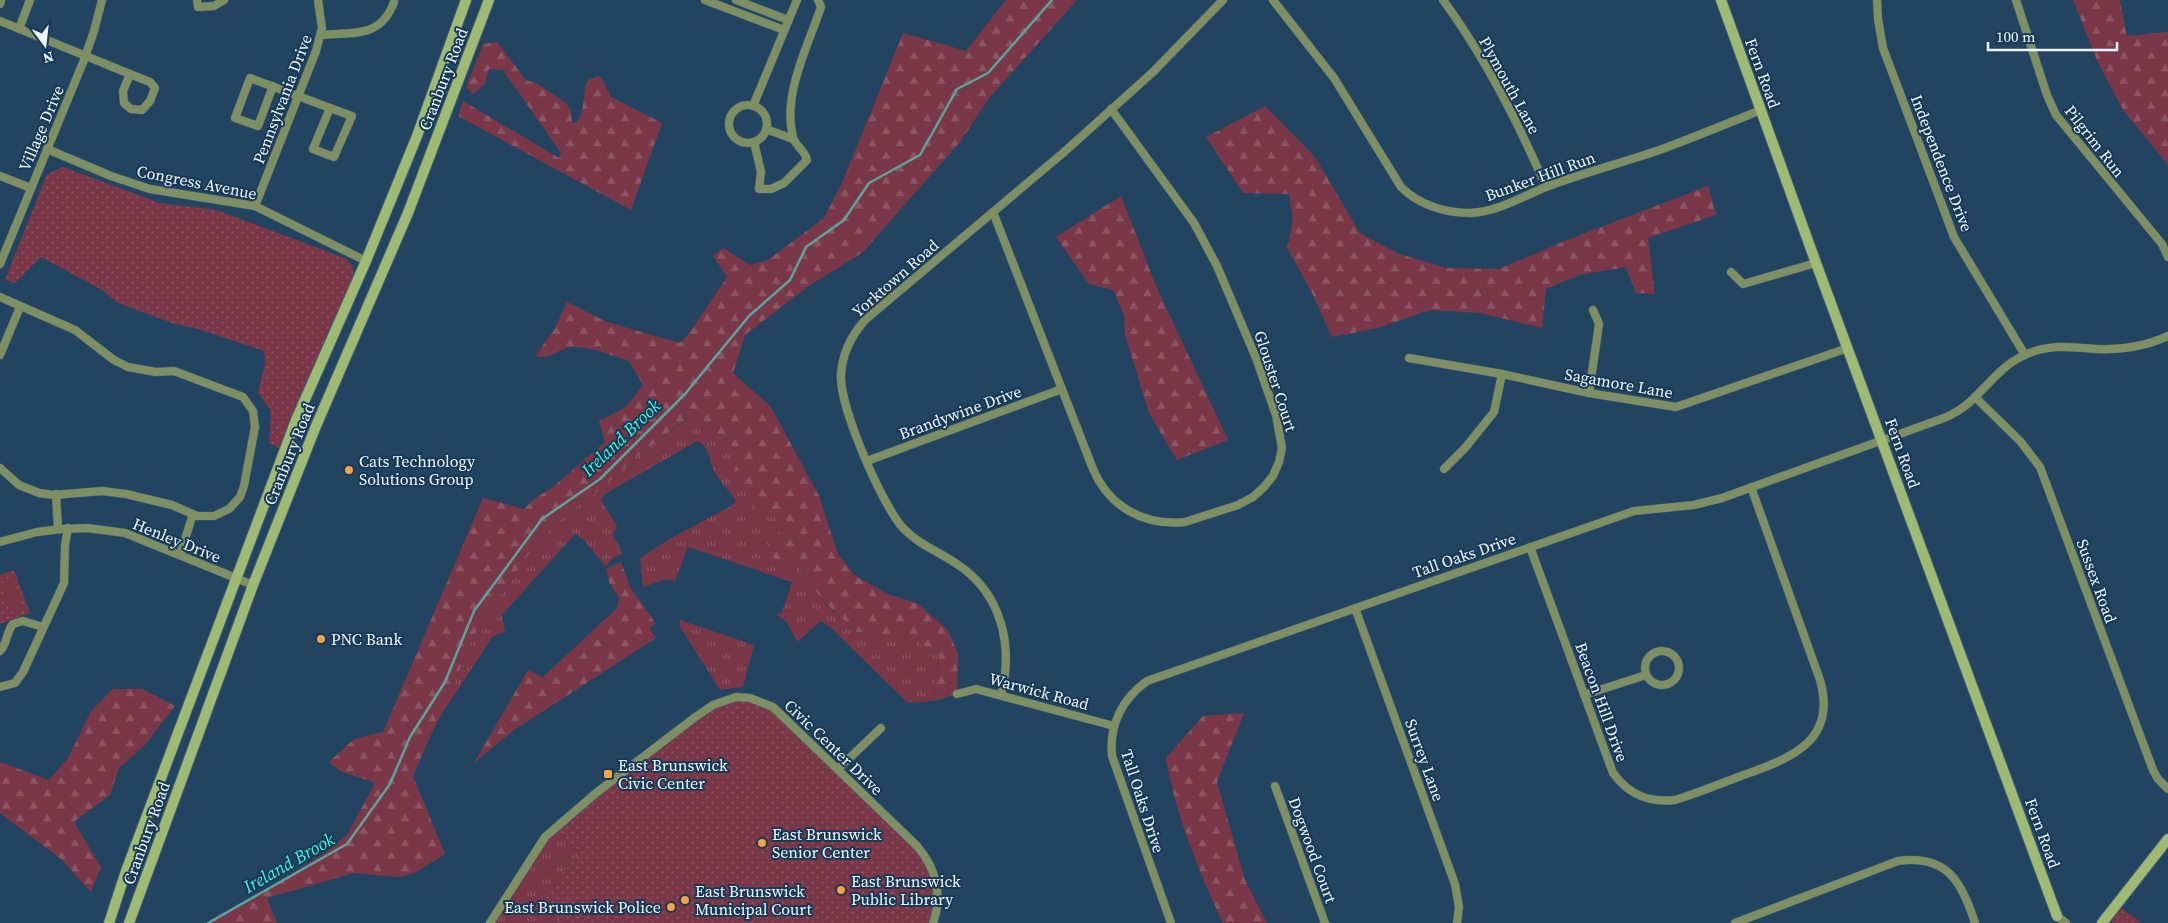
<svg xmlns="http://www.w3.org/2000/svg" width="2168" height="923" font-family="'Source Serif 4',serif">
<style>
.grass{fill:url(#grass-tufts)}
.forest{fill:url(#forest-firs)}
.park{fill:url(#park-dots)}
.pitch{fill:#793748}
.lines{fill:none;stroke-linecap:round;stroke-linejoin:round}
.stream{stroke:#5da49f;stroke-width:2.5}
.street-casing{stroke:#436079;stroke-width:9}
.secondary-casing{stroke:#436079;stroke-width:12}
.street{stroke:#7e8f63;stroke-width:8}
.secondary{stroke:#9fba73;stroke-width:10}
.poi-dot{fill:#f6a246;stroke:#183954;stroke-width:2}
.labels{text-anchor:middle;stroke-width:4;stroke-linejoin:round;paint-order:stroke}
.street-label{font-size:16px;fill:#eef6fd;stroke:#183954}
.poi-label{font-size:16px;fill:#eef6fd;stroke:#183954;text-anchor:start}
.water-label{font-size:18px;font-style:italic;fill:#44f5e4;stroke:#183954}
</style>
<defs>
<pattern id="grass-tufts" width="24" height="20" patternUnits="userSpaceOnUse" patternTransform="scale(1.25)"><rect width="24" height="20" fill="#793748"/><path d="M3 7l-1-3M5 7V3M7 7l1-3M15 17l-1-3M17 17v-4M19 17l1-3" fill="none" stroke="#8c5563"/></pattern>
<pattern id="forest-firs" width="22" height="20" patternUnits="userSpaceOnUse" patternTransform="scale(1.25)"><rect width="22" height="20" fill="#793748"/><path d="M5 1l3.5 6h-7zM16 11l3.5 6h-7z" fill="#8c5563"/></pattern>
<pattern id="park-dots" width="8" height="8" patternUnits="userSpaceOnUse" patternTransform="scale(1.25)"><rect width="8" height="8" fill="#793748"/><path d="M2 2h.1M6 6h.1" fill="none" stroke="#8c5563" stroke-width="1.8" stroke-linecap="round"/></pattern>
</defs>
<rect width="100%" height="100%" fill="#234460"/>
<!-- grass -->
<g class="grass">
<path d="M 691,416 L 712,428 L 739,453 L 777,517 L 782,531 L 807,581 L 830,609 L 857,632 L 913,638 L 939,657 L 938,675 L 931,701 L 908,703 L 831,628 L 821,621 L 797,642 L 787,622 L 777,615 L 782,612 L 792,582 L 688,547 L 675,581 L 666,579 L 643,587 L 640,558 L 668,540 L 731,506 L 736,501 C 731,493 718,479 714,471 C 709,460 710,446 697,441 L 605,494 L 601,500 L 617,526 L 613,535 L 623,554 L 616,556 L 605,566 L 584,540 L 575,534 L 502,615 L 505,632 L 493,636 L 432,729 L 477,630 L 537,542 L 571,510 L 590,498 L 640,454 Z"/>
<polygon points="680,620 754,645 743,687 720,690 679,625"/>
<polygon points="554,828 580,853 539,899 564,923 490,923"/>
</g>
<!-- forest -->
<g class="forest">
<path d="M 1006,0 L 1077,0 L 989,98 L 960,142 L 862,253 L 810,285 L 745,335 L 733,373 L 771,407 L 819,496 L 838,554 L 854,575 L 888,594 L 918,604 L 948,630 L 958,654 L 957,694 L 942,699 L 931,701 L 938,675 L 939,657 L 913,638 L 857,632 L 831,609 L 807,581 L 799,564 L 775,565 L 769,538 L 782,531 L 777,517 L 756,511 L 734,473 L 739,453 L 712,428 L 690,416 L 640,454 L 590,498 L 571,510 L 537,542 L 477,630 L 413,776 L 445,854 L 415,873 L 399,877 L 354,873 L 267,898 L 277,923 L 208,923 L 259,895 L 329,850 L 347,835 L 375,783 L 340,771 L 329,762 L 354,739 L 383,732 L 483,498 L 524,509 L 534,499 L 553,487 L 605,442 L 599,421 L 626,407 L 643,385 L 629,361 C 611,355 591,347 572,347 C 557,348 551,361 535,356 L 554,330 L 567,302 L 607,322 L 680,343 L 690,332 L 727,277 L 713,256 L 723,248 L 750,265 L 768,260 L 824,218 L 842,183 L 903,33 L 966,51 Z"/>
<polygon points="2073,0 2120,0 2127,36 2168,32 2168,165 2123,110 2098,63"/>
<path d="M 497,42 L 526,80 L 536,83 L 566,103 L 571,111 L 572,122 L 576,123 C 587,110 581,94 588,80 L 598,76 L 602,79 L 611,97 L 662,123 L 631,210 L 458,116 L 463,101 L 559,158 L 561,153 L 503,70 L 489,69 L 485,84 L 473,94 L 466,88 L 483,44 Z"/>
<polygon points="1265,106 1315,157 1360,233 1397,253 1446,268 1499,269 1567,240 1708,186 1716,215 1648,238 1655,294 1636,293 1626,267 1579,275 1546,289 1542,328 1480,313 1430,310 1378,328 1332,337 1310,289 1287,248 1293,221 1289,194 1243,193 1206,137"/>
<polygon points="1121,196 1156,286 1228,440 1177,460 1149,413 1125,335 1124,315 1113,290 1089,284 1056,237"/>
<polygon points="621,562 630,587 656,624 649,628 656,638 514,730 474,763 528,670 543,677 617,608 619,598 609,582 606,569"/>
<polygon points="113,689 142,689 175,706 145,745 119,768 110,795 74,822 101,867 91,892 62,860 0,813 0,762 49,780 68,758 91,711"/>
<path d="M 1244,713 L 1217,782 L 1245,880 L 1267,923 L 1223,923 C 1200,875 1174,810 1166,758 L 1203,716 Z"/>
</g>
<!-- park -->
<g class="park">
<polygon points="63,167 160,203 217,210 347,259 353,267 353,278 279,448 269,443 271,411 258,393 265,363 264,351 198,329 175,324 118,303 102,290 41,257 15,283 5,280 47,174"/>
<polygon points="14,570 30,613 0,624 0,575"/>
<polygon points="726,699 762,701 917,846 935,879 933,923 564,923 539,899 580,853 554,828 596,793"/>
<polygon points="2117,905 2142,923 2112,923"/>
</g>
<!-- pitch -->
<polygon class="pitch" points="12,579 23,608 10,613 0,584"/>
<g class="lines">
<!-- stream -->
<polyline class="stream" points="208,923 347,844 390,784 410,737 445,682 474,611 542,519 600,479 685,394 749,316 790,280 806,247 844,220 869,183 920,155 957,89 988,73 1052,0"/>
<defs>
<g id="street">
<polyline points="197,0 198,7 214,6 224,0"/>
<polyline points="705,0 784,30"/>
<polyline points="736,0 788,20"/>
<path d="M 1273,0 L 1334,78 L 1401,187 C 1419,205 1445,213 1470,213 C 1497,212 1521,197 1546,187 C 1585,172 1626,162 1665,148 C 1697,136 1729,123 1761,110"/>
<path d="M 1443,0 C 1485,57 1518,122 1546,187"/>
<polyline points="1877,0 1878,19 1883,48 1954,237 2025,355"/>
<polyline points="2016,0 2047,95 2056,115 2162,244 2168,257"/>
<polyline points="0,4 1,0"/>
<polyline points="0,21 130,74"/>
<polyline points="19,29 30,0"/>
<path d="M 321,35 C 354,32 381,38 394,2"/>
<polygon points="130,74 150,82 155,88 150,101 142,110 131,109 124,103 123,91"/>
<polyline points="273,86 258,126 235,118 250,78 330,108"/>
<circle cx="748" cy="124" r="19"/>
<polyline points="753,106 797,0"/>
<polygon points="330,108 352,116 334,157 313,149"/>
<polyline points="766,129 793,139"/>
<path d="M 754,142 L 761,172 L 759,189 L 771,189 L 784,183 L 807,160 C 805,150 795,146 793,137 C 782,95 808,46 821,7 L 818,0"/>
<polyline points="47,149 111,176 150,189 255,206 366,261"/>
<polyline points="0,176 31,188"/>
<polyline points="255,206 316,51 322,28 318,0"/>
<path d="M 993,212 L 1093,469 C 1109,507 1144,526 1185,522 L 1238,505 L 1253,497 L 1264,487 L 1273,476 L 1279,462 L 1282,448 L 1276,415 L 1256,358 L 1217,266 L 1194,223 L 1111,109"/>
<polyline points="0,264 84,60 94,31 102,0"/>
<polyline points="1731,272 1743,284 1816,263"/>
<polyline points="0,297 75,330 114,360 128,367 156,372 174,371 243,397 253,411 255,427 244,486 240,497 229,509 214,516 197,516 172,505 126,494 102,491 54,495 39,493 19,485 0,468"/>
<polyline points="0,355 20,307"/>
<polyline points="1409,358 1502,374 1589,393 1676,407 1848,348"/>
<polyline points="1589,393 1599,324 1593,310"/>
<polyline points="1976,398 2020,441 2040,467 2153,770 2158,779 2168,789"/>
<polyline points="867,461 1062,389"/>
<polyline points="1444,469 1465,448 1494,412 1502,374"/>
<polyline points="56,494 58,529"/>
<polyline points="0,542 37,532 62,529 87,528 125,533 253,585"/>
<path d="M 1530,547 L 1613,773 C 1629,795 1649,803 1675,800 C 1698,793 1719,784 1741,776 C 1788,759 1838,743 1820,680 L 1751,487"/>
<polyline points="180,555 193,514"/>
<polyline points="1355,608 1455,884 1459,907 1457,923"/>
<circle cx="1662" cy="668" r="17"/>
<path d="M 0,651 C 8,643 6,632 13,624 L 23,621 L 43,627"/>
<polyline points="0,687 15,683 23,672 64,583 65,545 68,528"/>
<polyline points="957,694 976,689 1114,726"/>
<path d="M 1001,694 C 1014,645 1001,593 957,564 C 938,551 919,545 903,528 C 882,505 839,406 841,375 C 842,354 851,336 865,320 L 1063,153 L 1153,72 L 1223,0"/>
<polyline points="1584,695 1646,675"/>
<polyline points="838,769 881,728"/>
<polyline points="1275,786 1325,923"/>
<polyline points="2057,916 2066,923"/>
<path d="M 490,923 L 545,837 L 596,793 L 694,718 L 713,705 L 736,697 L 750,698 L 773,707 L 917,846 C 936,868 943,895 933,923"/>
<path d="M 1171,923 L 1112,756 C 1109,725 1122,699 1147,681 L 1634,511 L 1694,505 L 1722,498 L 1944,418 C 1984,402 1991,365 2035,351 C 2057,344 2075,348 2096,349 C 2121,350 2146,346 2168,336"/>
<path d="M 1735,923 L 1898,861 C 1947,854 1962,882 1975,923"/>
</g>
<g id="secondary">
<polyline points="1721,0 1816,263 2057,916"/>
<polyline points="109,923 126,871 296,420 366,261 417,136 466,0"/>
<polyline points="129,923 253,585 316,426 408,213 489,0"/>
<polyline points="2102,923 2168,839"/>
</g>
</defs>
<!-- street casing -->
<use href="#street" class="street-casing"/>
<!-- secondary casing -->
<use href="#secondary" class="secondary-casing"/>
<!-- street -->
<use href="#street" class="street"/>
<!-- secondary -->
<use href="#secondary" class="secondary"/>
</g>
<!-- markers -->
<g class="poi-dot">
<circle cx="349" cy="470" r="5"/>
<circle cx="321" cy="639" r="5"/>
<rect x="603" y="769" width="10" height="10" rx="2.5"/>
<circle cx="762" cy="843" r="5"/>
<circle cx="841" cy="890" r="5"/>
<circle cx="685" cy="900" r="5"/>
<circle cx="671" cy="907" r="5"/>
</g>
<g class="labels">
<!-- street labels -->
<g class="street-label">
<text transform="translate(1763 73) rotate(70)" y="6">Fern Road</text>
<text transform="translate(443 79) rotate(-69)" y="6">Cranbury Road</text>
<text transform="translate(1510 85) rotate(61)" y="6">Plymouth Lane</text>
<text transform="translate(282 99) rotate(-69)" y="6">Pennsylvania Drive</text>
<text transform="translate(41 128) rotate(-67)" y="6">Village Drive</text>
<text transform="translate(2095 141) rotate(52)" y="6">Pilgrim Run</text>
<text transform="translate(1942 163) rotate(69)" y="6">Independence Drive</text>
<text transform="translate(1540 176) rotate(-20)" y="6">Bunker Hill Run</text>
<text transform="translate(197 182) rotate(11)" y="6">Congress Avenue</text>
<text transform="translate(895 278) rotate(-41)" y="6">Yorktown Road</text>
<text transform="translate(1276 381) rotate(72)" y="6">Glouster Court</text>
<text transform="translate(1619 383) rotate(10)" y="6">Sagamore Lane</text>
<text transform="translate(960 412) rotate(-20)" y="6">Brandywine Drive</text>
<text transform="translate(1903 453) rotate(70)" y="6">Fern Road</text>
<text transform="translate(289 454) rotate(-68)" y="6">Cranbury Road</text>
<text transform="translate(177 540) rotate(22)" y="6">Henley Drive</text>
<text transform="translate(1464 555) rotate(-19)" y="6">Tall Oaks Drive</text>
<text transform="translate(2097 581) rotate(70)" y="6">Sussex Road</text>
<text transform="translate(1039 691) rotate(15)" y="6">Warwick Road</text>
<text transform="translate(1602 702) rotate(70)" y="6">Beacon Hill Drive</text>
<text transform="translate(834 747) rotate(44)" y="6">Civic Center Drive</text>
<text transform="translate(1425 760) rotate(70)" y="6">Surrey Lane</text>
<text transform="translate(1143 801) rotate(72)" y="6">Tall Oaks Drive</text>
<text transform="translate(146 833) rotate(-70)" y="6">Cranbury Road</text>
<text transform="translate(2043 833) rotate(70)" y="6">Fern Road</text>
<text transform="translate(1313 850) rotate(70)" y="6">Dogwood Court</text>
</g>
<!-- poi labels -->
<g class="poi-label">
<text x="359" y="467">Cats Technology<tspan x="359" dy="18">Solutions Group</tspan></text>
<text x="331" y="645">PNC Bank</text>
<text x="618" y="771">East Brunswick<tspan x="618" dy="18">Civic Center</tspan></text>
<text x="772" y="840">East Brunswick<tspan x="772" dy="18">Senior Center</tspan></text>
<text x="851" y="887">East Brunswick<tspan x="851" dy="18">Public Library</tspan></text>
<text x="695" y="897">East Brunswick<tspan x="695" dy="18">Municipal Court</tspan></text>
<text x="661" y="913" text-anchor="end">East Brunswick Police</text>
</g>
<!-- water labels -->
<g class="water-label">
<text transform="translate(621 438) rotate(-44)" y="6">Ireland Brook</text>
<text transform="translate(289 863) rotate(-30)" y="6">Ireland Brook</text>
</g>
</g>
<!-- north arrow -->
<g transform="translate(45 45) rotate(165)" stroke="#183954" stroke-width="4" paint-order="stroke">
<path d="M0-4L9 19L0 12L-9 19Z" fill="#eef6fd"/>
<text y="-8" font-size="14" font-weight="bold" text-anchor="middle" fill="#eef6fd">N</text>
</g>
<!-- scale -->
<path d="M1988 42v8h129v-8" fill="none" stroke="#eef6fd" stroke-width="2.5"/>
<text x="1996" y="42" font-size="15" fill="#eef6fd" stroke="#183954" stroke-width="4" paint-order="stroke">100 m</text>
</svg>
